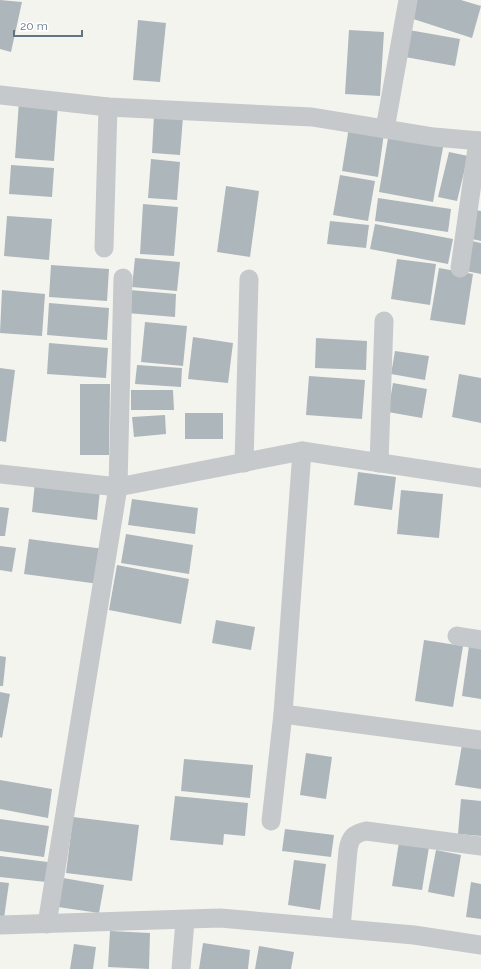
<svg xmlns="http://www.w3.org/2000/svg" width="481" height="969" font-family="Raleway,sans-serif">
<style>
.building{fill:#adb6bb}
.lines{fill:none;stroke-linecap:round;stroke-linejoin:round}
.street{stroke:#c6c9cc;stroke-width:19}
</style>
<rect width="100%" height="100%" fill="#f4f4ef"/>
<!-- building -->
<g class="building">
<polygon points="0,0 22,2 11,52 0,49"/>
<polygon points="413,0 461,0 481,6 472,38 407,17"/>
<polygon points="138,20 166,23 160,82 133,80"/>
<polygon points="349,30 384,32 380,96 345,94"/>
<polygon points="409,30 460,39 455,66 405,57"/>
<polygon points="19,101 58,104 54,161 15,158"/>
<polygon points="154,115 183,117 180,155 152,153"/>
<polygon points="349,127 384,133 378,177 342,171"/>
<polygon points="389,132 444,142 433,202 379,192"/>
<polygon points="449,152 468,156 457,201 438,197"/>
<polygon points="151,159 180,162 177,200 148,198"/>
<polygon points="11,165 54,168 52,197 9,194"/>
<polygon points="340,175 375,181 368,221 333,215"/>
<polygon points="226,186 259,191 250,257 217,252"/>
<polygon points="378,198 451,209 448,232 375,221"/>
<polygon points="143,204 178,207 174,256 140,254"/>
<polygon points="476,210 481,211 481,241 472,239"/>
<polygon points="7,216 52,219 49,260 4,256"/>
<polygon points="330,221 369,225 366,248 327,244"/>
<polygon points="375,224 453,239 448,264 370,249"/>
<polygon points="472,241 481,243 481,274 466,271"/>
<polygon points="135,258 180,262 177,291 132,287"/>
<polygon points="397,259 436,264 430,305 391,299"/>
<polygon points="51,265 109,269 107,301 49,297"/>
<polygon points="439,268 473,274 465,325 430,320"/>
<polygon points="2,290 45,294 42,336 0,333"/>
<polygon points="130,290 176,294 175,317 127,313"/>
<polygon points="49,303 109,308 107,340 47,335"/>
<polygon points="145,322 187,326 183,366 141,362"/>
<polygon points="193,337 233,343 228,383 188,379"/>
<polygon points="316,338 367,341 366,370 315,368"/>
<polygon points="49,343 108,348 106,378 47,374"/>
<polygon points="395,351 429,356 425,380 391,374"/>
<polygon points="137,365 182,368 181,387 135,384"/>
<polygon points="0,368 15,370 6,442 0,441"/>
<polygon points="459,374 481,378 481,423 452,417"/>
<polygon points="309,376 365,380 362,419 306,415"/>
<polygon points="393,383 427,389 422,418 388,412"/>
<polygon points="80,384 110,384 109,455 80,455"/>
<polygon points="131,390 173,390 174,410 131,410"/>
<rect x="185" y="413" width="38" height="26"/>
<polygon points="165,415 166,434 134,437 132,417"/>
<polygon points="358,472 396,477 392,510 354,505"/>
<polygon points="35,482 100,490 97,520 32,512"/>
<polygon points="401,490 443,494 439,538 397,534"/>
<polygon points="132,499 198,508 195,534 128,525"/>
<polygon points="0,507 9,508 5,536 0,536"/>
<polygon points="126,534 193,545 189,574 121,563"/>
<polygon points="29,539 104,549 99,584 24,574"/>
<polygon points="0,546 16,548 12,572 0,570"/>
<polygon points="117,565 189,579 181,624 109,610"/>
<polygon points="216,620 255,627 251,650 212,643"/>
<polygon points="424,640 463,646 453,707 415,701"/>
<polygon points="469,646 481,647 481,699 462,696"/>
<polygon points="0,656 6,657 3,686 0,686"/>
<polygon points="0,692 10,694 2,738 0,737"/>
<polygon points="462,745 481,749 481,789 455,785"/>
<polygon points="306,753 332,757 326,799 300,795"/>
<polygon points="184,759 253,765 250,798 181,791"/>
<polygon points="0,780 52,789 48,818 0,809"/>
<polygon points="175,796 248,803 245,836 224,834 223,845 170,840"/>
<polygon points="461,799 481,801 481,836 458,834"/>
<polygon points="73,817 139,825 132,881 66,873"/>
<polygon points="0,819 49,826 44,857 0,851"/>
<polygon points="285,829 334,835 331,857 282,851"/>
<polygon points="399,842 429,847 422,890 392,886"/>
<polygon points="436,850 461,855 454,897 428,892"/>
<polygon points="0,856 48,862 46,882 0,877"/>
<polygon points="294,860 326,864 320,910 288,905"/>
<polygon points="63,878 104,885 99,913 58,907"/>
<polygon points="0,882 9,883 4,918 0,918"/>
<polygon points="471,882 481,884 481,919 466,917"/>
<polygon points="110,931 150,933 149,969 108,967"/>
<polygon points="203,943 250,950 248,969 199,969"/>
<polygon points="74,944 96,947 93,969 70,969"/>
<polygon points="259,946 294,952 291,969 255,969"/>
</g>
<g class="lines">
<!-- street -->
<g class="street">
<polyline points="0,95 108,107 312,117 434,137 481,141"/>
<polyline points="385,129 408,0"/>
<polyline points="104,248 108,107"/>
<polyline points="460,268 478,141"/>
<polyline points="302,451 283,714 481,740"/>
<polyline points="244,463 249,279"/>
<polyline points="379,463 384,321"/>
<polyline points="0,474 118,487 302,451 481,478"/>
<polyline points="457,636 481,640"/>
<polyline points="271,821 283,714"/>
<polyline points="47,924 118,487 123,278"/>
<polyline points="0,925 220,918 414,935 481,945"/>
<path d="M 341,928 L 348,850 C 350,838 353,834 366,831 L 481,846"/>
<polyline points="181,969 185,921"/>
</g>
</g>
<!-- scale -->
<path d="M14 30v6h68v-6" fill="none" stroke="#607484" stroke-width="2"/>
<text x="20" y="30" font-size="12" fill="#607484" stroke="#ffffff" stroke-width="3" paint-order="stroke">20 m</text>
</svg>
